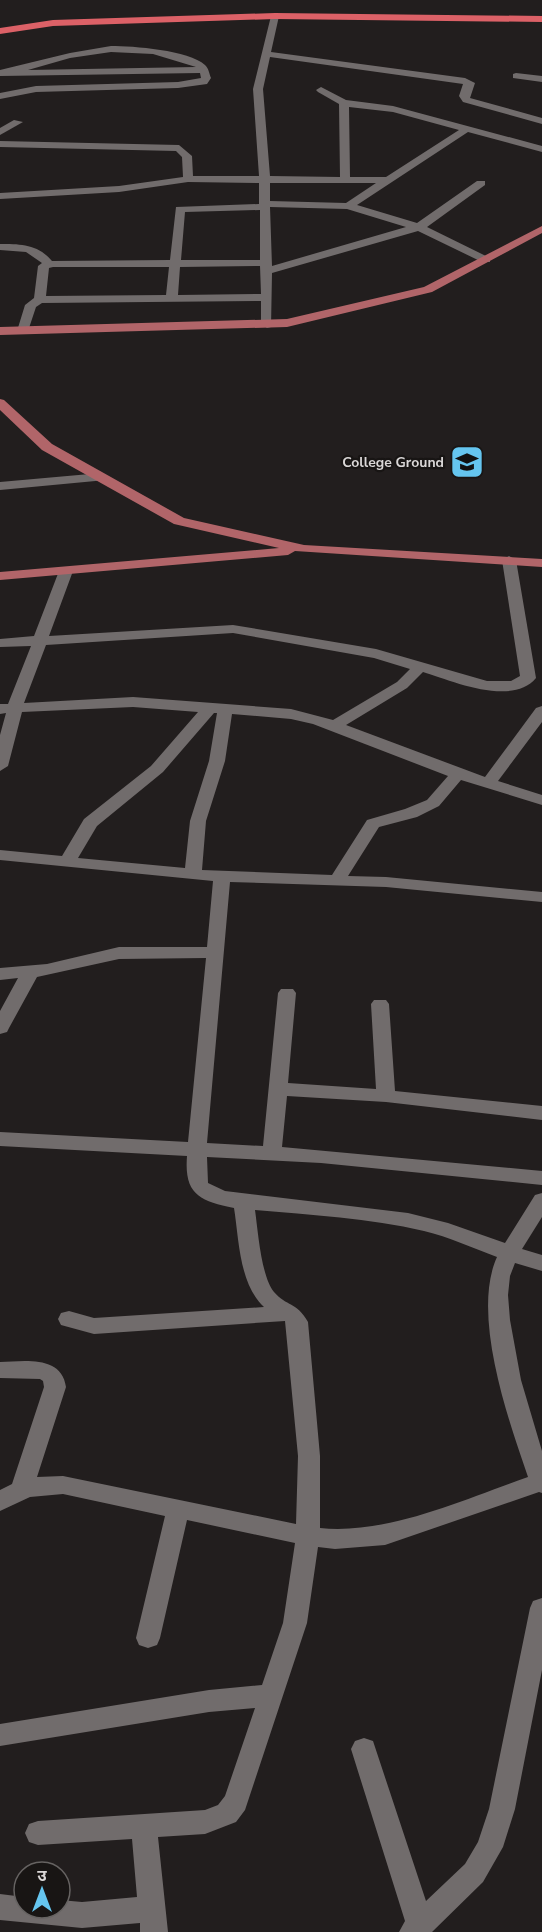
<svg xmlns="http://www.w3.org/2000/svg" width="542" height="1932" font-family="'Nunito Sans','Noto Sans Devanagari',sans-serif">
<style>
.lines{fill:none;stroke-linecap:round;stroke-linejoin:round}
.minor{fill:#716c6c;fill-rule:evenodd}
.major{fill:#b16569;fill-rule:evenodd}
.highway{fill:#dc6167;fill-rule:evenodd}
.labels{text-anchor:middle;stroke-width:4.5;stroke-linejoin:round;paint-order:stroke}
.far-poi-label{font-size:14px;font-weight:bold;fill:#dad7d7;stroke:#181514;text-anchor:end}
</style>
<rect width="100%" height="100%" fill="#221e1e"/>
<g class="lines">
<!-- minor -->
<g class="minor">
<path d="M 275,13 L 279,16 L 271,52 L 465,78 L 475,83 L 470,98 L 542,118 L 542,124 L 463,102 L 459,96 L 463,84 L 270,57 L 263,89 L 270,176 L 340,177 L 339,104 L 318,92 L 316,90 L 321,87 L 346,100 L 393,106 L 542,146 L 542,152 L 468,132 L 357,205 L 417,223 L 477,181 L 485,181 L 485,185 L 427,227 L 490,258 L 490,262 L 482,262 L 418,231 L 272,273 L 271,327 L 267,328 L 261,324 L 261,301 L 42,303 L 36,307 L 27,334 L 19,334 L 17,331 L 25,305 L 34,298 L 38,266 L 42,263 L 26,252 L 0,250 L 0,244 C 20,244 38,244 52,261 L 170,260 L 176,207 L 259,204 L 259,183 L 188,182 L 119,192 L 0,199 L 0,193 L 119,186 L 183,177 L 182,157 L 176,151 L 0,147 L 0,141 L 179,145 L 192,156 L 193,176 L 259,176 L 253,89 L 271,16 ZM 349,107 L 393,112 L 459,130 L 386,177 L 350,177 ZM 270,183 L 376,183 L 346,203 L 270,201 ZM 270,207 L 347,209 L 406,227 L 272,266 ZM 260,210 L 260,260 L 181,260 L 185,212 ZM 260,266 L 261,294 L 178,295 L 180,267 ZM 53,267 L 169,267 L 166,295 L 46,296 L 49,268 Z"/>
<path d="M 111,46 C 133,46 189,50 205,65 C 209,69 209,73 211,78 L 207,84 L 178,88 L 36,92 L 0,99 L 0,93 L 36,86 L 178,82 L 201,78 L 200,73 L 0,76 L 0,70 L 70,53 ZM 111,52 L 153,54 L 196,67 L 28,70 L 70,58 Z"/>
<polygon points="516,73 542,76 542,82 513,78 513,74"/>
<polygon points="14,120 23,122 0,135 0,128"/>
<polygon points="101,473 108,477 106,480 0,490 0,482"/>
<path d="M 509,556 L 516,560 L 536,678 C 512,707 452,681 423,672 L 407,688 L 346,725 L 485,777 L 536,708 L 542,706 L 542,722 L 498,781 L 542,795 L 542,805 L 461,780 L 439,806 L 417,817 L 379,827 L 348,876 L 386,877 L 542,892 L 542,902 L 386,887 L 230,882 L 207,1143 L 263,1146 L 278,993 L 281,989 L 293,989 L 296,993 L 288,1083 L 376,1089 L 371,1004 L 374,1000 L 386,1000 L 389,1004 L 395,1091 L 542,1106 L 542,1120 L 386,1102 L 287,1096 L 282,1147 L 542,1171 L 542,1185 L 321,1163 L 207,1157 L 208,1183 L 225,1191 L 408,1213 L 448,1223 L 505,1243 L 535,1195 L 542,1193 L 542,1217 L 522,1249 L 542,1255 L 542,1271 L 515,1263 L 510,1276 L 508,1295 L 510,1320 L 521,1380 L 542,1451 L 542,1493 L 539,1492 L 385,1545 L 335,1549 L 318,1547 L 307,1623 L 245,1810 L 236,1822 L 205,1834 L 158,1837 L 168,1932 L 140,1932 L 140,1923 L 82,1928 L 0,1920 L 0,1894 L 24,1897 L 24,1908 L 60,1908 L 60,1900 L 82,1902 L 137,1897 L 132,1839 L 38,1845 L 29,1842 L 25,1833 L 29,1824 L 38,1821 L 205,1810 L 218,1805 L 225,1796 L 255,1708 L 209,1712 L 0,1746 L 0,1724 L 209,1690 L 262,1685 L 283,1623 L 295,1543 L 187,1520 L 160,1638 L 157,1645 L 148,1648 L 139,1645 L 136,1638 L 165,1516 L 63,1494 L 30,1497 L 0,1511 L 0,1490 L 12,1484 L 44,1387 L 43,1381 L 40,1379 L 0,1378 L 0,1362 C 24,1361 62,1355 66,1387 L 37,1477 L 63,1476 L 296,1524 L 298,1456 L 285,1321 L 94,1334 L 61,1325 L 58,1319 L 61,1313 L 69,1311 L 94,1318 L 264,1307 C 239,1284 239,1239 234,1208 C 199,1201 184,1194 187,1156 L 0,1146 L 0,1132 L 188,1142 L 206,958 L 119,959 L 37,977 L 9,1028 L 7,1032 L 0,1034 L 0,1011 L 18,978 L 0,980 L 0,968 L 47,964 L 119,947 L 207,947 L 213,881 L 0,860 L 0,850 L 62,856 L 84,819 L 151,766 L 198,712 L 133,707 L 22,712 L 8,766 L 0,771 L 0,735 L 6,713 L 0,714 L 0,704 L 8,704 L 31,646 L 0,647 L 0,639 L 34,636 L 59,571 L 66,567 L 73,571 L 49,636 L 233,625 L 376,649 L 487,681 L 511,681 L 520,676 L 502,560 ZM 233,633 L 374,658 L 410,669 L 397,682 L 333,720 L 291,709 L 133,697 L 24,703 L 46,645 ZM 214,713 L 217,713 L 209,761 L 190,821 L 185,868 L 78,858 L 97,826 L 163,772 ZM 232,714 L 291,719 L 313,724 L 448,776 L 427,800 L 405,809 L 367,820 L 332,875 L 202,870 L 206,821 L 225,761 ZM 255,1210 C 311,1215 369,1218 424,1231 C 449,1237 473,1248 497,1257 C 471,1314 508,1419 528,1477 C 464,1499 388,1535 320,1528 L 320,1456 L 308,1322 C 296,1301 287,1307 274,1292 C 261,1276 258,1231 255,1210 Z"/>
<polygon points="542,1598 542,1670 515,1809 503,1847 483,1882 432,1932 399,1932 405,1921 351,1749 355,1741 364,1738 373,1741 426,1901 465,1864 478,1842 489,1809 530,1608 533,1601"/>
</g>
<!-- major -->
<g class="major">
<polygon points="542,226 542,233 432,292 287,327 0,335 0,327 287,319 424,287"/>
<polygon points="0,399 4,400 52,444 184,518 304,545 542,559 542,567 295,551 288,555 0,580 0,572 279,548 174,524 42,450 0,410"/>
</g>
<!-- highway -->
<polygon class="highway" points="275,13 542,16 542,22 275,19 53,26 0,34 0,28 53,20"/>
</g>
<!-- icons -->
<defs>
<symbol id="university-square" viewBox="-11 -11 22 22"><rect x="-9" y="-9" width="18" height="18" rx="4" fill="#65c5ef" stroke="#181514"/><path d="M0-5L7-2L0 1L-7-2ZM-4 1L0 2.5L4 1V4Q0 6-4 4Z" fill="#111"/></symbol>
</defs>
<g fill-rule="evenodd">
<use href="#university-square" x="448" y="443" width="38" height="38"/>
</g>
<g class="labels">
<!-- far-poi labels -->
<g class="far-poi-label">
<text x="444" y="467">College Ground</text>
</g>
</g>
<!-- north arrow -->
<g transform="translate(42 1890)"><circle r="28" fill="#181514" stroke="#666362" stroke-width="1.5"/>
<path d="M0-4.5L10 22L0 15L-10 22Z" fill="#65c5ef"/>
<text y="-9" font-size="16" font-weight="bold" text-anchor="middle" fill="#dad7d7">उ</text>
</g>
</svg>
